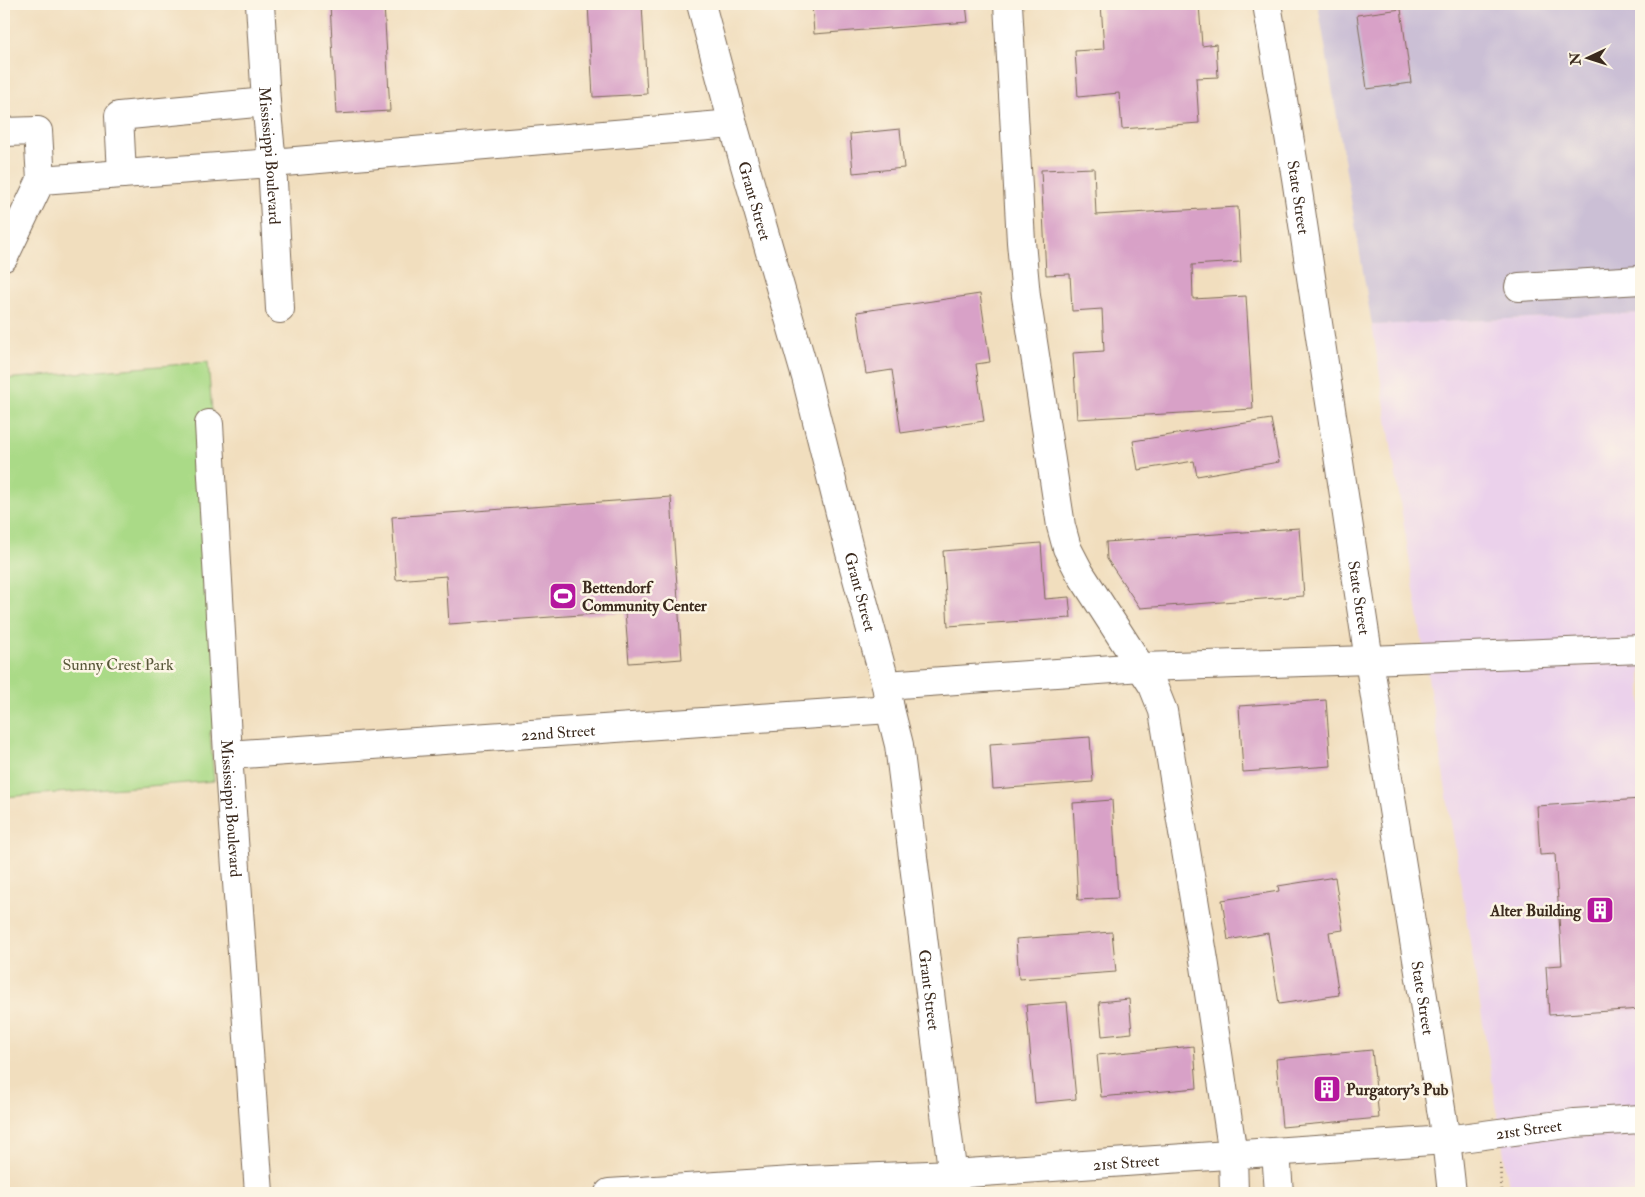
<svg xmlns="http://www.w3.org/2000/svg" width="1645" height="1197" font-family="'IM FELL Double Pica',serif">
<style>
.built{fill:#ebd1eb}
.industrial{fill:#cbbfd5}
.green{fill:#aada87;stroke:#728252}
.building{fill:#d8a1c7}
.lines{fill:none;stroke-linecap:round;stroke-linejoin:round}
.minor-casing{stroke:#7b6956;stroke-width:30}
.major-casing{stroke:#7b6956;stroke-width:30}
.path{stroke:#7b6956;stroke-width:3;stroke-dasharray:1 4;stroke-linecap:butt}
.minor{stroke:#fff;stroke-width:28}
.major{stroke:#fff;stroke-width:28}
.labels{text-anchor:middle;stroke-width:5;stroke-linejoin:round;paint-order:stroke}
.street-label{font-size:16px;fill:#3b2a1e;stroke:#fcf5e5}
.poi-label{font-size:16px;font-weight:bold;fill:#3b2a1e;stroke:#fcf5e5;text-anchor:start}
.park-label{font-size:16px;fill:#575638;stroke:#fcf5e5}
</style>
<rect width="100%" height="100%" fill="#fcf5e5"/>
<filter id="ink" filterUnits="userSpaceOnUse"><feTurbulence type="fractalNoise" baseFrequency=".02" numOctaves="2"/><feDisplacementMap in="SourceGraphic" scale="10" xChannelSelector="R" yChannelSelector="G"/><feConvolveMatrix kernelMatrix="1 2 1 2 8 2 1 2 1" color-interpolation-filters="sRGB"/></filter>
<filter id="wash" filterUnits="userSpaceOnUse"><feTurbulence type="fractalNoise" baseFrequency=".0096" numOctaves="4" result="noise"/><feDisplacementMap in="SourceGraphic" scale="20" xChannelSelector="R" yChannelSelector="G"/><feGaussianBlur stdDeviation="1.12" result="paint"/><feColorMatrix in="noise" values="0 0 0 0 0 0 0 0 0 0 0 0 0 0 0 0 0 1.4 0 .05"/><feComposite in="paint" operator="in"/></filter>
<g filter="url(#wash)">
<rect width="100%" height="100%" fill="#f1debe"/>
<!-- built -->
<polygon class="built" points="1641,313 1641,1193 1510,1193 1372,325"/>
<!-- industrial -->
<polygon class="industrial" points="1318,4 1641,4 1641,313 1372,325"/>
<!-- green -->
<polygon class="green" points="208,362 237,729 210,732 214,781 4,797 4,379"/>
<g id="blocks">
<!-- building -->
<g class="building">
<polygon points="330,4 384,4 390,111 336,114"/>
<polygon points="588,4 642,4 647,94 593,97"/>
<polygon points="812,4 966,4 968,22 814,34"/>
<polygon points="1101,4 1199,4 1202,46 1216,44 1218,77 1196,78 1199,123 1122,129 1119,93 1078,97 1075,51 1104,49"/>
<polygon points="1401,9 1411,83 1367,89 1357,15"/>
<polygon points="900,129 904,168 853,173 850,134"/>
<polygon points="1094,168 1096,215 1238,207 1241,262 1192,265 1193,299 1246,296 1253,409 1077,419 1073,353 1104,351 1102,309 1072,311 1070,274 1046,275 1041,170"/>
<polygon points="980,294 990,362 976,364 984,421 901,433 892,370 866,374 857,312"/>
<polygon points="1271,419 1279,462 1197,476 1194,461 1138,470 1133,441"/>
<polygon points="671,497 682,659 629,663 625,612 449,624 446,576 396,580 392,517"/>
<polygon points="1299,528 1304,596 1140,608 1107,559 1106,542"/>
<polygon points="1041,543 1045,599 1069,597 1071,618 948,626 943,551"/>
<polygon points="1326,700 1331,766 1243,772 1239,706"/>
<polygon points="1090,737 1093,782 993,789 990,744"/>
<polygon points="1641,799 1641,1009 1549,1015 1546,966 1562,965 1555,854 1540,855 1537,806"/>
<polygon points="1112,800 1118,898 1078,900 1073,803"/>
<polygon points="1335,877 1343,930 1329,932 1339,995 1279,1004 1268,933 1228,940 1222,900 1279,891 1278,886"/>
<polygon points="1112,932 1116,972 1019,979 1016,939"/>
<polygon points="1129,999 1132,1033 1102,1036 1099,1002"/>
<polygon points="1067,1002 1076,1099 1035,1103 1026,1005"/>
<polygon points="1194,1046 1197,1088 1101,1097 1097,1055"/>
<polygon points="1372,1050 1379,1118 1282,1127 1276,1059"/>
</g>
</g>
</g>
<g filter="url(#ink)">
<use href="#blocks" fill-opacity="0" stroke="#7b6956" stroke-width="1"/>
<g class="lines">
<defs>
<g id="minor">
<path id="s1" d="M 260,4 L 266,102 L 272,163 L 280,309"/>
<polyline points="1008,4 1021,242 1026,296 1061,526 1067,548 1080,573 1153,686 1163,711 1205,966 1233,1155 1234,1193"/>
<polyline points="4,132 38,131 41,180 272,163 733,124"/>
<polyline points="122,174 119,116 266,102"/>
<polyline points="4,257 41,180"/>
<polyline points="1519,287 1641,280"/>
<path id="s2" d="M 209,424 L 228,755 L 259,1193"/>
<polyline points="886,685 1142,667 1369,660 1641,649"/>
<path id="s3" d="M 228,755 L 890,709"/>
<polyline points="1276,1152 1279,1193"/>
<path id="s4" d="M 609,1193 L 808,1180 L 953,1174 L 1446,1140 L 1574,1123 L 1641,1119"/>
</g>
<g id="major">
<path id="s5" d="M 701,4 L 733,124 L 806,377 L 849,549 L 886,685 L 890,709 L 899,745 L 955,1193"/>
<path id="s6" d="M 1267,4 L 1296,178 L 1369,660 L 1446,1140 L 1452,1193"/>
</g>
</defs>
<!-- minor casing -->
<use href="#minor" class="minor-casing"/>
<!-- major casing -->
<use href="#major" class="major-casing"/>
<!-- path -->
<polyline class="path" points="1500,1164 1502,1193"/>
<!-- minor -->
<use href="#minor" class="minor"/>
<!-- major -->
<use href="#major" class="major"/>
</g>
</g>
<!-- icons -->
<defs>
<symbol id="stadium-square" viewBox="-11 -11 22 22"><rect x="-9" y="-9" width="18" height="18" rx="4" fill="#b5179e" stroke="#fcf5e5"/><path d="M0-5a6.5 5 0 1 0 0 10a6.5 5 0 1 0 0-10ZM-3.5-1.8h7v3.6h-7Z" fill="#fff"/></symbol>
<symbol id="building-square" viewBox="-11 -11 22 22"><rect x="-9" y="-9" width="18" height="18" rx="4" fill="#b5179e" stroke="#fcf5e5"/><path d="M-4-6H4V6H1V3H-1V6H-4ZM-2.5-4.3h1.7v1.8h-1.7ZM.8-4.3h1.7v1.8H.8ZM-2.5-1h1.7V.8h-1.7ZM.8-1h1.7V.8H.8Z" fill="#fff"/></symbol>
</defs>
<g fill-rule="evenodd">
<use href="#stadium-square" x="547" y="580" width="32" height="32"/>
<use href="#building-square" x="1584" y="894" width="32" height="32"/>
<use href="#building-square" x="1311" y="1073" width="32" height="32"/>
</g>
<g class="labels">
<!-- street labels -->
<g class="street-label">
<text dy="6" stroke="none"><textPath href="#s1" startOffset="152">Mississippi Boulevard</textPath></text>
<text dy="6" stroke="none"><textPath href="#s6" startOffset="196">State Street</textPath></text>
<text dy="6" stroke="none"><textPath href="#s5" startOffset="204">Grant Street</textPath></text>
<text dy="6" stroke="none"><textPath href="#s5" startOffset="609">Grant Street</textPath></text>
<text dy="6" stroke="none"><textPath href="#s6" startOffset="601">State Street</textPath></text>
<text dy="6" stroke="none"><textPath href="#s3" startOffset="331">22nd Street</textPath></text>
<text dy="6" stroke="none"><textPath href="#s2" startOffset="385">Mississippi Boulevard</textPath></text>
<text dy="6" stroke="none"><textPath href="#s5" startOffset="1014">Grant Street</textPath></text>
<text dy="6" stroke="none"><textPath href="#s6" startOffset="1006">State Street</textPath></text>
<text dy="6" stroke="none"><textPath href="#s4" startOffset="922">21st Street</textPath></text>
<text dy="6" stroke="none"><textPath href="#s4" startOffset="518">21st Street</textPath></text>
</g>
<!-- poi labels -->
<g class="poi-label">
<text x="582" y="593">Bettendorf<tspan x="582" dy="18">Community Center</tspan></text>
<text x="1581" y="916" text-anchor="end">Alter Building</text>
<text x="1346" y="1095">Purgatory's Pub</text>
</g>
<!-- park labels -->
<g class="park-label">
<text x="118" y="670">Sunny Crest Park</text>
</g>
</g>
<!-- margin -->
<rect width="1645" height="1197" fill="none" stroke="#fcf5e5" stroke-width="20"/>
<!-- north arrow -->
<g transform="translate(1588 58) rotate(266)" stroke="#fcf5e5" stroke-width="4" paint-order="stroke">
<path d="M0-4L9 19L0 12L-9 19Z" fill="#3b2a1e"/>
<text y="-8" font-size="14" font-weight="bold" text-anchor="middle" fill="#3b2a1e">N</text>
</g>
</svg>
